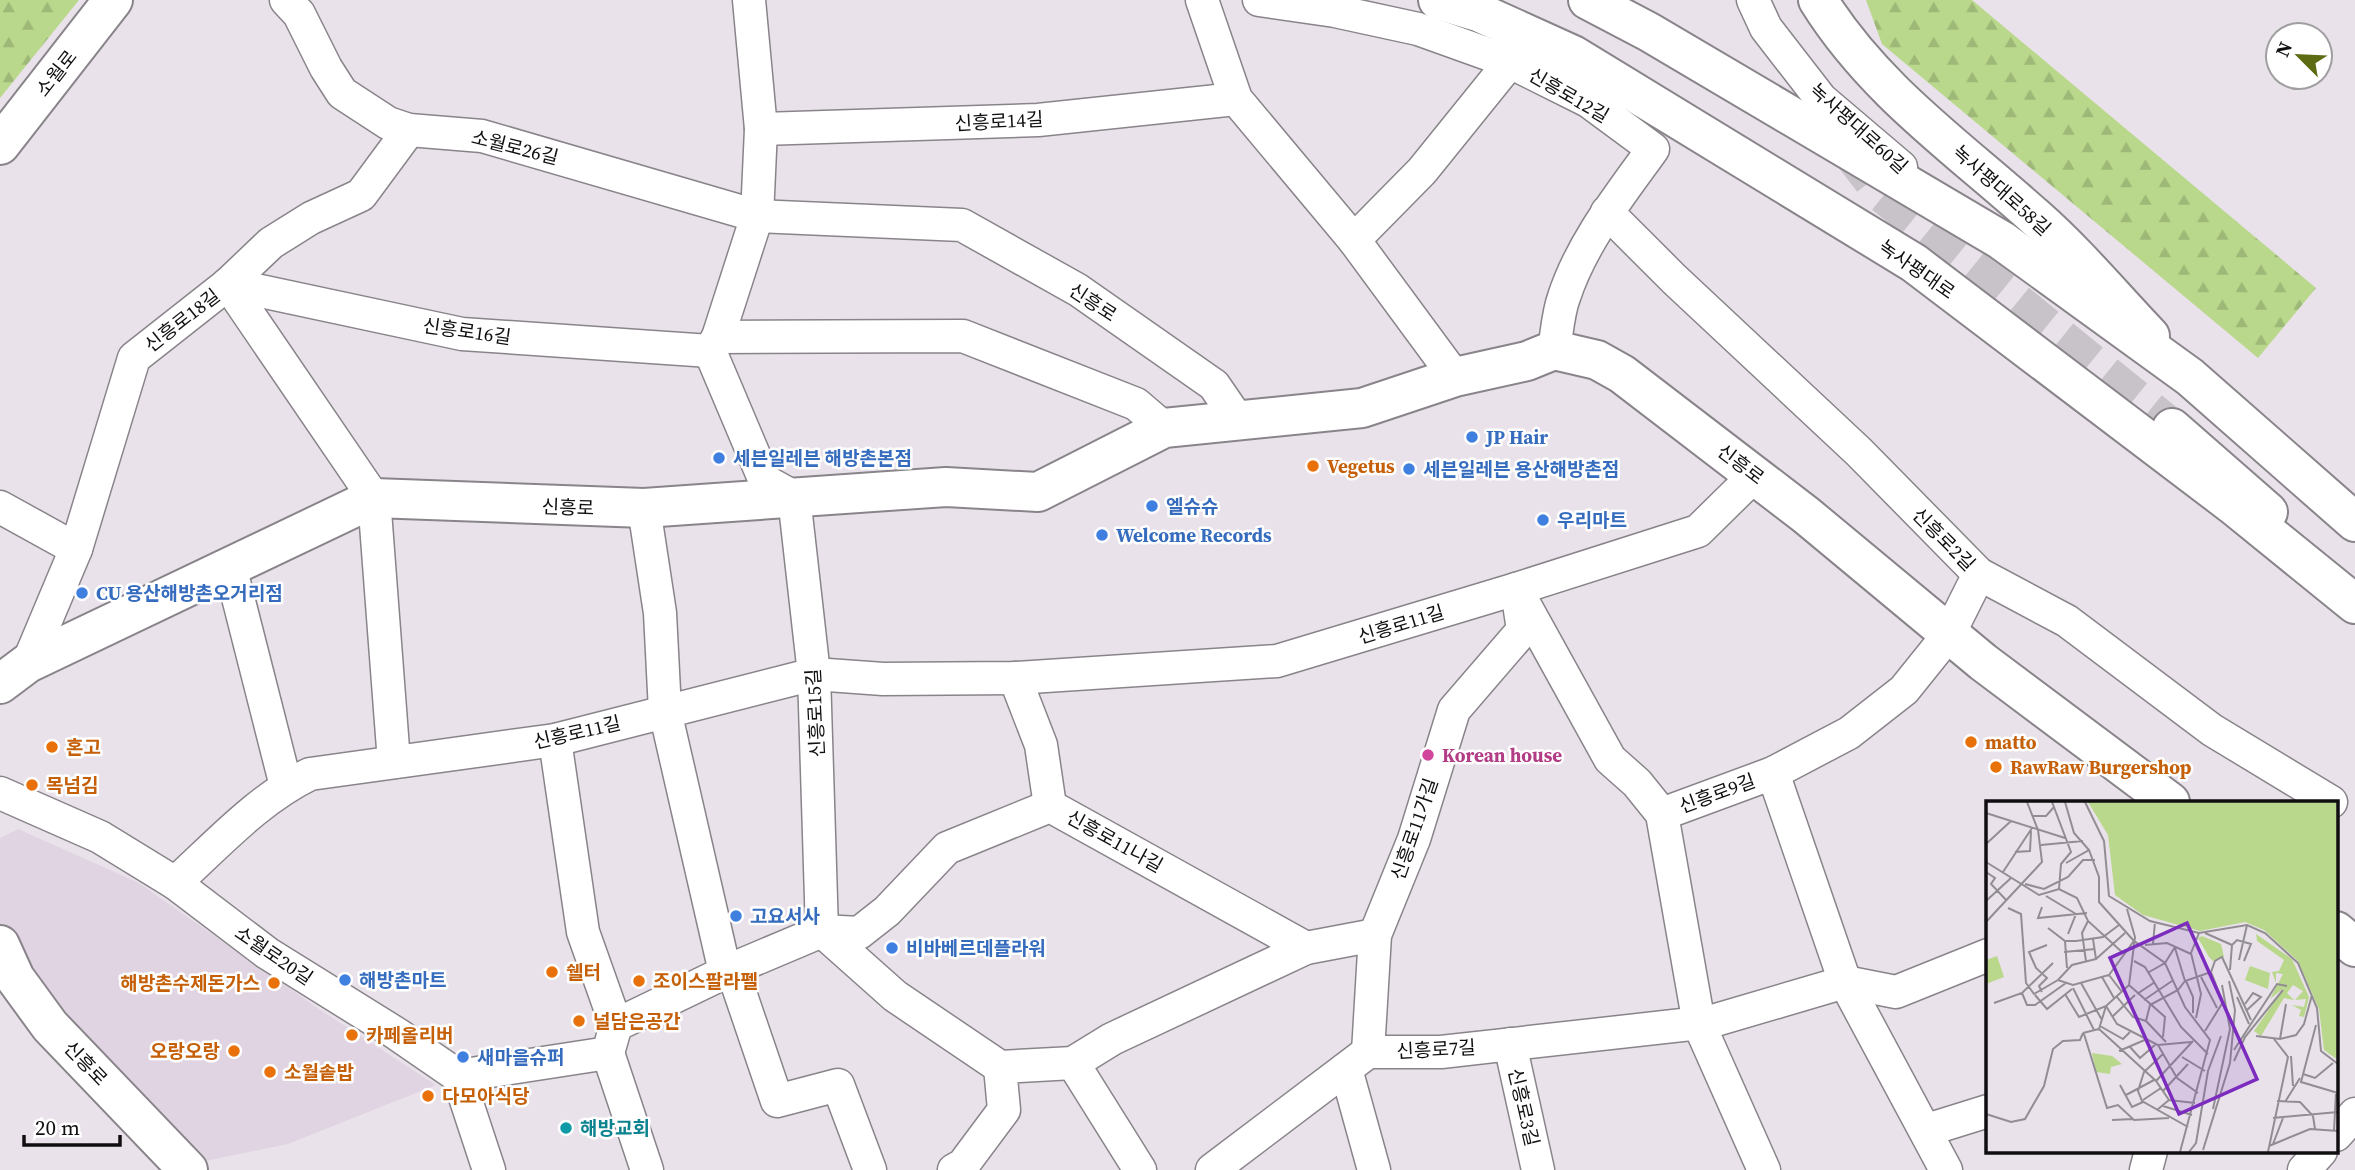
<svg xmlns="http://www.w3.org/2000/svg" width="2355" height="1170" font-family="'Source Serif 4','Noto Sans KR',serif">
<style>
.built{fill:#e0d4e2}
.forest{fill:url(#forest-firs)}
.lines{fill:none;stroke-linecap:round;stroke-linejoin:round}
.secondary-tunnel{stroke:#c8c2c9;stroke-width:38;stroke-dasharray:38 19;stroke-linecap:butt}
.street-casing{stroke:#89848a;stroke-width:35}
.secondary-casing{stroke:#89848a;stroke-width:42}
.primary-casing{stroke:#89848a;stroke-width:42}
.street{stroke:#fff;stroke-width:32}
.secondary{stroke:#fff;stroke-width:38}
.primary{stroke:#fff;stroke-width:38}
.shop-dot{fill:#3f7fe0;stroke:#fff;stroke-width:2.5}
.food-dot{fill:#e8710a;stroke:#fff;stroke-width:2.5}
.hotel-dot{fill:#d1479c;stroke:#fff;stroke-width:2.5}
.culture-dot{fill:#0f9aa8;stroke:#fff;stroke-width:2.5}
.labels{text-anchor:middle;stroke-width:5;stroke-linejoin:round;paint-order:stroke}
.street-label{font-size:19px;fill:#100e10;stroke:#fff}
.shop-label{font-size:19px;font-weight:bold;fill:#366cbe;stroke:#fff;text-anchor:start}
.food-label{font-size:19px;font-weight:bold;fill:#c56008;stroke:#fff;text-anchor:start}
.hotel-label{font-size:19px;font-weight:bold;fill:#b23c85;stroke:#fff;text-anchor:start}
.culture-label{font-size:19px;font-weight:bold;fill:#0d838f;stroke:#fff;text-anchor:start}
.inset-road{fill:none;stroke:#928d93;stroke-width:2}
.view{fill:#7b2cbf;fill-opacity:0.15;stroke:#7b2cbf;stroke-width:3.5}
.inset-edge{fill:none;stroke:#100e10;stroke-width:3.5}
</style>
<defs>
<pattern id="forest-firs" width="22" height="20" patternUnits="userSpaceOnUse" patternTransform="scale(1.75)"><rect width="22" height="20" fill="#b9d88b"/><path d="M5 1l3.5 6h-7zM16 11l3.5 6h-7z" fill="#9eb877"/></pattern>
</defs>
<rect width="100%" height="100%" fill="#e9e2ea"/>
<!-- built -->
<polygon class="built" points="18,829 139,883 319,1009 436,1085 288,1144 196,1163 53,1016 0,927 0,838"/>
<!-- forest -->
<g class="forest">
<polygon points="0,0 79,0 0,98"/>
<polygon points="1866,0 1972,0 2316,288 2258,358 1882,44"/>
</g>
<g class="lines">
<!-- secondary-tunnel -->
<polyline class="secondary-tunnel" points="1849,150 1883,194 2172,428"/>
<defs>
<g id="street">
<polyline points="286,0 299,14 326,68 342,93 388,123 409,130 482,136 757,216 962,225 1078,290 1214,385 1238,420"/>
<polyline points="749,0 761,129 757,216 718,337 710,351 765,481 794,497 814,674 822,931 895,996 1000,1067"/>
<polyline points="1202,0 1236,99 1354,240 1455,377"/>
<path d="M 1259,0 L 1335,11 L 1418,29 L 1510,62 L 1588,101 L 1653,149 C 1620,195 1582,242 1564,297 C 1558,313 1557,333 1554,350"/>
<polyline points="1753,0 1766,28 1821,99 1901,167"/>
<polyline points="761,129 1038,120 1236,99"/>
<polyline points="1607,212 1674,279 1859,452 1979,574 2067,621 2212,730 2331,802"/>
<polyline points="1354,240 1422,171 1510,62"/>
<polyline points="228,284 374,498 394,762"/>
<polyline points="228,284 462,334 710,351"/>
<polyline points="718,337 963,336 1136,404 1164,428"/>
<polyline points="0,507 76,549"/>
<polyline points="644,508 660,613 665,711 725,972"/>
<polyline points="230,566 286,786"/>
<polyline points="1516,589 1610,759 1637,783 1662,814 1699,1024 1764,1170"/>
<polyline points="28,663 76,549 134,358 228,284 271,243 311,218 361,195 409,130"/>
<polyline points="1015,678 1041,745 1050,806"/>
<polyline points="555,740 583,932 616,1025"/>
<polyline points="1773,773 1845,982 1946,1170"/>
<polyline points="0,793 100,837 175,883 267,953 397,1034 458,1076 489,1170"/>
<polyline points="1662,814 1773,773 1849,733 1904,690 1949,634 1979,574"/>
<path d="M 175,883 C 217,845 258,799 310,774 L 555,740 L 814,674 L 883,679 L 1015,678 L 1277,661 L 1516,589 L 1698,531 L 1755,475"/>
<polyline points="732,969 777,1101 838,1085 870,1170"/>
<polyline points="1510,1044 1538,1170"/>
<polyline points="1368,1052 1375,935 1414,839 1454,710 1523,630 1518,597"/>
<polyline points="608,1053 647,1170"/>
<polyline points="1073,1063 1140,1170"/>
<polyline points="1346,1069 1374,1170"/>
<polyline points="458,1076 608,1053 616,1025 732,969 822,931 859,933 887,911 947,848 1050,806 1306,948"/>
<polyline points="1927,1130 1988,1111"/>
<polyline points="2336,1135 2355,1114"/>
<polyline points="954,1170 963,1165 1004,1110 1000,1067 1073,1063 1112,1039 1306,948 1375,935"/>
<polyline points="1212,1170 1368,1052 1441,1052 1709,1022 1845,982 1896,992 1988,955"/>
<polyline points="2146,1170 2151,1151"/>
<polyline points="2304,1170 2321,1151"/>
</g>
<g id="secondary">
<path d="M 1818,0 C 1874,90 1957,147 2035,217 C 2076,253 2112,296 2150,336"/>
<polyline points="0,145 113,0"/>
<polyline points="2172,428 2268,512"/>
<polyline points="0,684 28,663 374,498 644,508 946,487 1038,492 1164,428 1362,408 1455,377 1527,361 1554,350 1597,360 1622,374 1806,515 1983,662 2170,802"/>
<polyline points="2336,931 2355,947"/>
<polyline points="0,945 15,978 50,1026 188,1170"/>
</g>
<g id="primary">
<polyline points="1438,0 1478,12 1573,55 1914,263 2233,505 2355,604"/>
<polyline points="1588,0 1649,32 2001,240 2190,377 2355,522"/>
</g>
</defs>
<!-- street casing -->
<use href="#street" class="street-casing"/>
<!-- secondary casing -->
<use href="#secondary" class="secondary-casing"/>
<!-- primary casing -->
<use href="#primary" class="primary-casing"/>
<!-- street -->
<use href="#street" class="street"/>
<!-- secondary -->
<use href="#secondary" class="secondary"/>
<!-- primary -->
<use href="#primary" class="primary"/>
</g>
<!-- markers -->
<g class="shop-dot">
<circle cx="1472" cy="437" r="7"/>
<circle cx="719" cy="458" r="7"/>
<circle cx="1409" cy="469" r="7"/>
<circle cx="1152" cy="506" r="7"/>
<circle cx="1543" cy="520" r="7"/>
<circle cx="1102" cy="535" r="7"/>
<circle cx="82" cy="593" r="7"/>
<circle cx="736" cy="916" r="7"/>
<circle cx="892" cy="948" r="7"/>
<circle cx="345" cy="980" r="7"/>
<circle cx="463" cy="1057" r="7"/>
</g>
<g class="food-dot">
<circle cx="1313" cy="466" r="7"/>
<circle cx="1971" cy="742" r="7"/>
<circle cx="52" cy="747" r="7"/>
<circle cx="1996" cy="767" r="7"/>
<circle cx="32" cy="785" r="7"/>
<circle cx="552" cy="972" r="7"/>
<circle cx="639" cy="981" r="7"/>
<circle cx="274" cy="983" r="7"/>
<circle cx="579" cy="1021" r="7"/>
<circle cx="352" cy="1035" r="7"/>
<circle cx="234" cy="1051" r="7"/>
<circle cx="270" cy="1072" r="7"/>
<circle cx="428" cy="1096" r="7"/>
</g>
<circle class="hotel-dot" cx="1428" cy="755" r="7"/>
<circle class="culture-dot" cx="566" cy="1128" r="7"/>
<g class="labels">
<!-- street labels -->
<g class="street-label">
<text transform="translate(56 73) rotate(-52)" y="7">소월로</text>
<text transform="translate(1569 95) rotate(30)" y="7">신흥로12길</text>
<text transform="translate(999 121) rotate(-3)" y="7">신흥로14길</text>
<text transform="translate(1859 128) rotate(42)" y="7">녹사평대로60길</text>
<text transform="translate(515 147) rotate(14)" y="7">소월로26길</text>
<text transform="translate(2002 190) rotate(42)" y="7">녹사평대로58길</text>
<text transform="translate(1917 269) rotate(35)" y="7">녹사평대로</text>
<text transform="translate(1093 302) rotate(33)" y="7">신흥로</text>
<text transform="translate(182 320) rotate(-38)" y="7">신흥로18길</text>
<text transform="translate(467 331) rotate(8)" y="7">신흥로16길</text>
<text transform="translate(1741 464) rotate(37)" y="7">신흥로</text>
<text transform="translate(568 507) rotate(2)" y="7">신흥로</text>
<text transform="translate(1944 539) rotate(45)" y="7">신흥로2길</text>
<text transform="translate(1401 624) rotate(-17)" y="7">신흥로11길</text>
<text transform="translate(815 713) rotate(-93)" y="7">신흥로15길</text>
<text transform="translate(577 732) rotate(-13)" y="7">신흥로11길</text>
<text transform="translate(1717 793) rotate(-20)" y="7">신흥로9길</text>
<text transform="translate(1414 829) rotate(-71)" y="7">신흥로11가길</text>
<text transform="translate(1115 841) rotate(29)" y="7">신흥로11나길</text>
<text transform="translate(274 955) rotate(34)" y="7">소월로20길</text>
<text transform="translate(1436 1049) rotate(-3)" y="7">신흥로7길</text>
<text transform="translate(86 1063) rotate(46)" y="7">신흥로</text>
<text transform="translate(1524 1107) rotate(77)" y="7">신흥로3길</text>
</g>
<!-- shop labels -->
<g class="shop-label">
<text x="1486" y="444">JP Hair</text>
<text x="733" y="465">세븐일레븐 해방촌본점</text>
<text x="1423" y="476">세븐일레븐 용산해방촌점</text>
<text x="1166" y="513">엘슈슈</text>
<text x="1557" y="527">우리마트</text>
<text x="1116" y="542">Welcome Records</text>
<text x="96" y="600">CU 용산해방촌오거리점</text>
<text x="750" y="923">고요서사</text>
<text x="906" y="955">비바베르데플라워</text>
<text x="359" y="987">해방촌마트</text>
<text x="477" y="1064">새마을슈퍼</text>
</g>
<!-- food labels -->
<g class="food-label">
<text x="1327" y="473">Vegetus</text>
<text x="1985" y="749">matto</text>
<text x="66" y="754">혼고</text>
<text x="2010" y="774">RawRaw Burgershop</text>
<text x="46" y="792">목넘김</text>
<text x="566" y="979">쉘터</text>
<text x="653" y="988">조이스팔라펠</text>
<text x="260" y="990" text-anchor="end">해방촌수제돈가스</text>
<text x="593" y="1028">널담은공간</text>
<text x="366" y="1042">카페올리버</text>
<text x="220" y="1058" text-anchor="end">오랑오랑</text>
<text x="284" y="1079">소월솥밥</text>
<text x="442" y="1103">다모아식당</text>
</g>
<!-- hotel labels -->
<g class="hotel-label">
<text x="1442" y="762">Korean house</text>
</g>
<!-- culture labels -->
<g class="culture-label">
<text x="580" y="1135">해방교회</text>
</g>
</g>
<!-- overview -->
<g transform="translate(1986 801)">
<rect width="352" height="352" fill="#e9e2ea"/>
<path d="M 11,155 L 18,176 L 0,183 L 0,159 ZM 264,165 L 284,172 L 282,188 L 259,179 ZM 106,252 L 126,255 L 136,263 L 125,266 L 124,273 L 110,271 Z" fill="#b9d88b"/>
<path d="M 102,1 L 352,1 L 352,259 L 338,249 L 333,208 L 312,160 L 278,129 L 259,121 L 214,130 L 157,114 L 129,94 L 122,34 ZM 270,133 L 306,158 L 323,196 L 318,216 L 313,215 L 315,209 L 306,204 L 318,206 L 320,198 L 309,199 L 317,190 L 307,184 L 301,192 L 308,199 L 298,197 L 275,235 L 268,230 L 298,187 L 284,198 L 297,173 L 290,172 L 290,182 L 286,171 L 293,170 L 298,159 L 271,140 ZM 216,135 L 235,143 L 238,156 L 227,160 L 223,156 L 212,137 Z" fill="#b9d88b"/>
<path class="inset-road" d="M 66,1 L 85,51 L 75,63 L 73,88M 79,1 L 88,32 L 103,49 L 80,62M 99,1 L 118,40 L 123,95 L 164,120 L 213,132 L 261,124 L 279,132 L 312,162 L 331,207 L 335,250 L 352,263M 0,12 L 79,37M 46,15 L 60,15 L 68,6M 0,43 L 25,20M 55,44 L 97,40M 103,49 L 113,76 L 113,101 L 148,140M 29,51 L 44,50 L 45,30M 0,61 L 53,94 L 73,88 L 91,97 L 102,120 L 137,152M 0,71 L 9,77 L 5,83 L 21,100M 17,71 L 46,27M 39,83 L 58,88 L 82,76 L 97,59 L 109,59M 60,95 L 90,113M 0,100 L 25,77M 56,106 L 52,117 L 101,112M 22,107 L 35,113 L 40,182 L 48,193 L 72,179 L 87,184 L 123,174 L 148,140 L 179,162 L 199,206 L 224,239 L 194,351M 0,121 L 56,61 L 52,29 L 41,1M 62,127 L 79,140 L 90,140 L 117,136 L 133,124M 219,132 L 246,144 L 244,169M 82,133 L 90,113M 79,140 L 81,167M 167,143 L 169,121M 159,144 L 181,142 L 205,153M 246,144 L 251,139 L 265,143 L 258,160M 189,147 L 199,180M 78,151 L 109,148M 110,158 L 139,132M 253,159 L 261,124M 100,160 L 96,132 L 102,120M 148,160 L 159,166 L 195,226 L 222,253M 163,171 L 179,162 L 189,146M 225,171 L 236,199M 123,174 L 136,191M 116,176 L 128,197M 215,176 L 231,207M 72,179 L 86,164 L 110,158 L 107,138M 200,180 L 207,196 L 207,212M 95,182 L 116,219M 143,184 L 179,216 L 177,236M 87,187 L 108,229M 56,191 L 53,185 L 61,177 L 50,167 L 43,151 L 61,144M 36,192 L 41,204 L 49,204 L 80,182M 79,193 L 93,216 L 120,205 L 131,223 L 172,244 L 191,277 L 212,292M 151,193 L 169,181M 49,194 L 61,208 L 86,188M 131,196 L 147,216 L 160,220 L 180,241M 251,196 L 263,223M 158,199 L 186,180M 8,202 L 36,192 L 67,162M 259,203 L 267,192 L 275,196 L 261,209M 126,216 L 149,194M 210,217 L 215,193 L 205,152 L 213,132M 160,220 L 164,204 L 192,189 L 199,180 L 225,171 L 229,160 L 236,156 L 265,219M 330,224 L 315,281 L 352,292M 114,225 L 137,238 L 144,231M 113,228 L 170,280 L 183,299M 219,230 L 237,201M 97,232 L 113,228 L 120,205 L 143,184 L 149,136 L 141,108M 98,233 L 121,307 L 132,304 L 148,319 L 183,317M 270,235 L 294,238 L 310,234 L 318,223 L 326,194M 294,238 L 300,203M 172,244 L 205,241M 144,246 L 154,257 L 170,243M 248,249 L 291,183 L 301,185M 133,250 L 161,238M 177,253 L 158,271 L 152,290 L 156,300 L 202,326M 305,255 L 307,285M 196,256 L 219,270M 248,260 L 259,236 L 297,189M 317,273 L 329,277 L 347,262M 170,280 L 207,240M 134,284 L 146,306 L 157,301M 177,290 L 202,263M 140,294 L 168,279M 157,299 L 175,287M 291,300 L 314,301 L 327,315 L 329,328M 299,301 L 314,277M 177,305 L 206,314M 227,308 L 244,228 L 236,184M 171,309 L 183,299 L 209,302M 0,313 L 25,321 L 39,318 L 58,285 L 67,248 L 77,240 L 94,239 L 97,232M 287,317 L 352,311M 126,319 L 147,318M 348,330 L 350,291M 287,343 L 297,317M 283,345 L 324,328 L 352,330M 217,349 L 244,262 L 249,209 L 243,180M 203,351 L 210,342 L 222,270 L 235,235M 282,351 L 302,256 L 288,238"/>
<path class="view" d="M 201,122 L 271,278 L 193,313 L 124,157 Z"/>
<rect width="352" height="352" class="inset-edge"/>
</g>
<!-- north arrow -->
<g transform="translate(2299 56) rotate(294)"><circle r="33" fill="#ffffff" stroke="#9f9f9f" stroke-width="2"/>
<path d="M0-5L12 26L0 18L-12 26Z" fill="#5d6b13"/>
<text y="-10" font-size="19" font-weight="bold" text-anchor="middle" fill="#100e10">N</text>
</g>
<!-- scale -->
<path d="M24 1135v10h96v-10" fill="none" stroke="#100e10" stroke-width="3.5"/>
<text x="35" y="1135" font-size="21" fill="#100e10" stroke="#ffffff" stroke-width="5" paint-order="stroke">20 m</text>
</svg>
